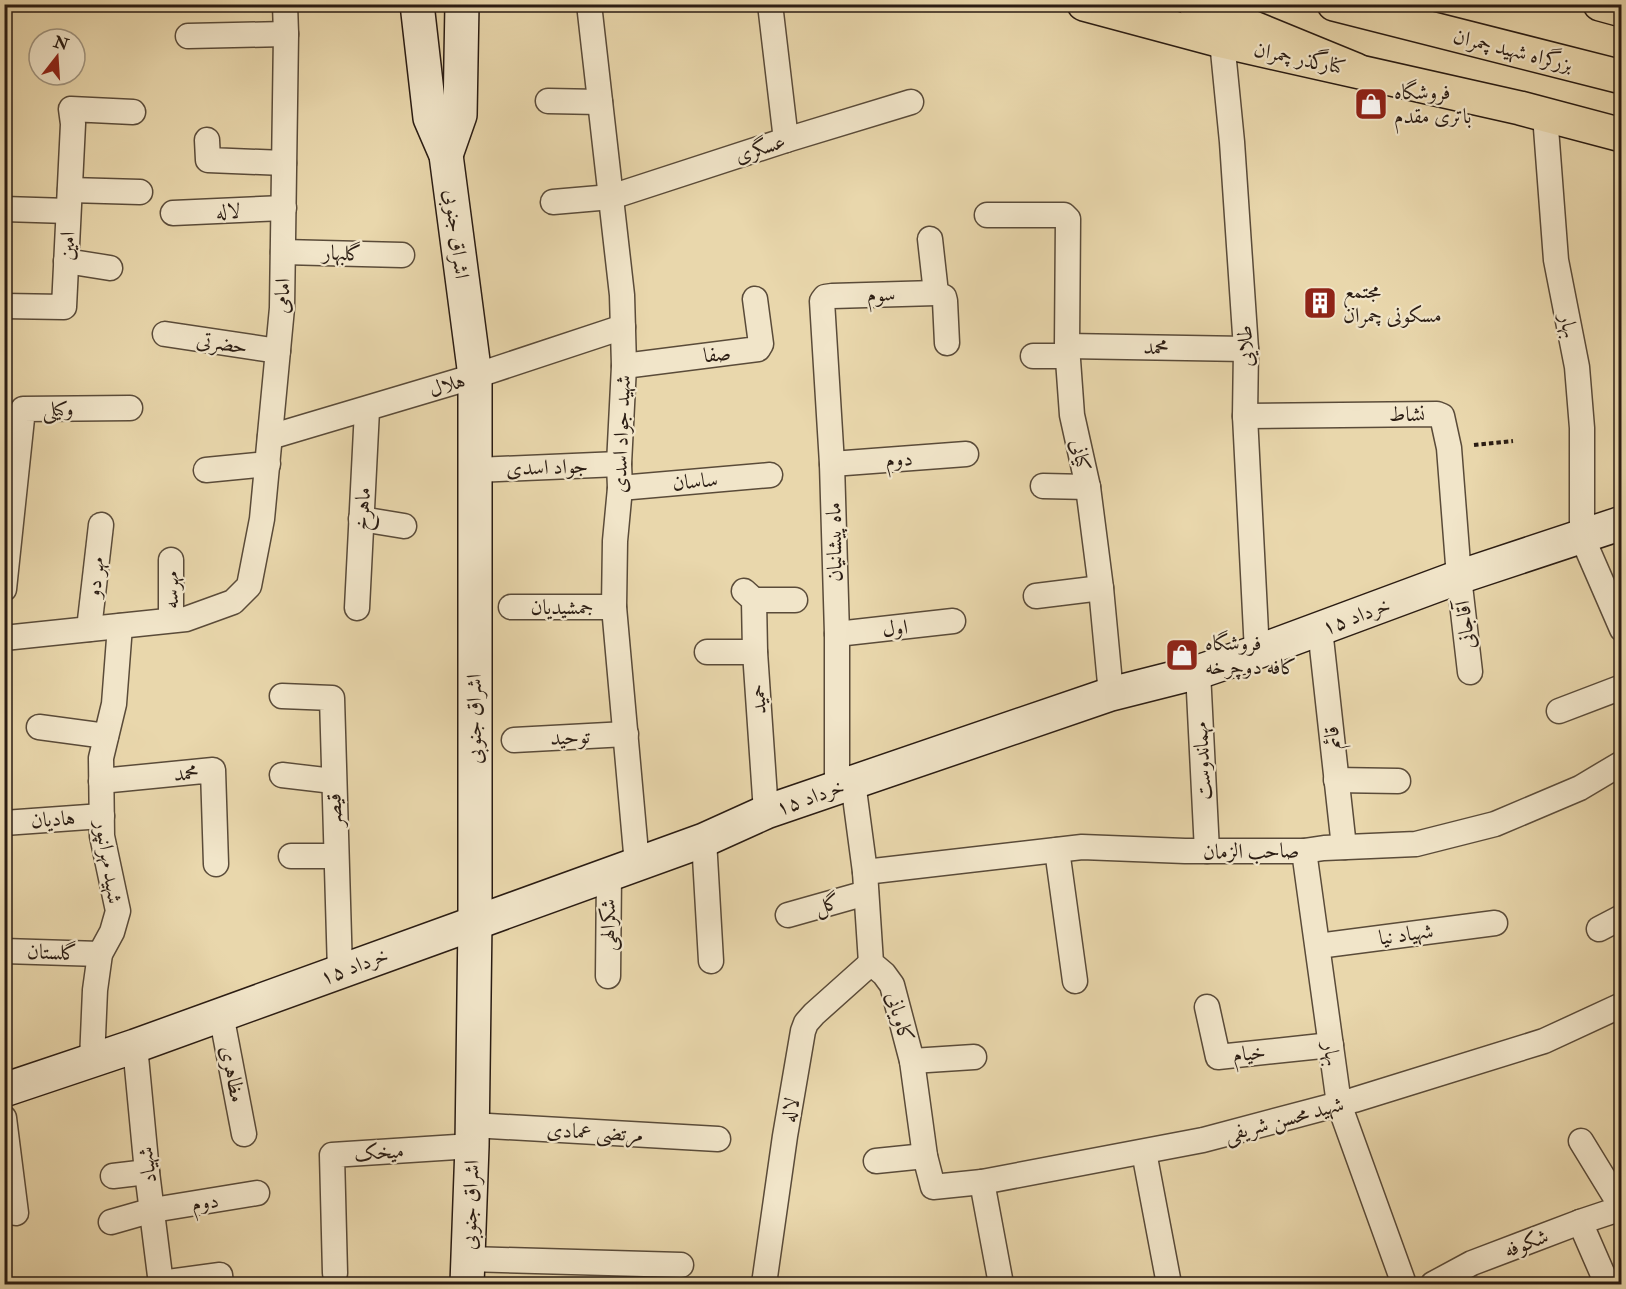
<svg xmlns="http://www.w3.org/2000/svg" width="1626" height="1289" font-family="'IM FELL Double Pica',Amiri,serif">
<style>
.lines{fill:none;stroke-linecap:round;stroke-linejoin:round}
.street-casing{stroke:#5a4b39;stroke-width:27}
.secondary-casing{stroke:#2a1c13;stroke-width:36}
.primary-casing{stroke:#2a1c13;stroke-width:36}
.highway-casing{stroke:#2a1c13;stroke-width:36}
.path{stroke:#2a1c13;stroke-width:4;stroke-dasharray:4.5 3;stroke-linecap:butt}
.street{stroke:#f1e5c9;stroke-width:24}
.secondary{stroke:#f1e5c9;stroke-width:33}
.primary{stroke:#e9d7ac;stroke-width:33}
.highway{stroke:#e9d7ac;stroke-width:33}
.labels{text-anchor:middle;stroke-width:4.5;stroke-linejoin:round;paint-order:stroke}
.street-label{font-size:21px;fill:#2a1c13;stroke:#f1e5c9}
.poi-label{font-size:21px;fill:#2a1c13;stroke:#f1e5c9;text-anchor:start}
</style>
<rect width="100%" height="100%" fill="#e9d7ac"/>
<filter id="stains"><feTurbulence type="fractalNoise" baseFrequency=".00333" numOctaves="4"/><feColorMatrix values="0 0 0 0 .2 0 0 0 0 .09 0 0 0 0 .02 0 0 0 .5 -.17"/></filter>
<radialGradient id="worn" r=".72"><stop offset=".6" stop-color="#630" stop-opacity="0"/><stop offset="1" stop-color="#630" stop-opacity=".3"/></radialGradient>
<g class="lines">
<defs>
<g id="street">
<polyline points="589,4 622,295 624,366 619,464 620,488 615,541 614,607 637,864"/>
<polyline points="770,4 786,140"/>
<polyline points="188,36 286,34"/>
<polyline points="1222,41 1232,142 1246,349 1245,416 1257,652"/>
<polyline points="548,101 600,102"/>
<polyline points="1545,115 1556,260 1577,367 1582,428 1582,537 1622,629"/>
<polyline points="207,140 208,160 284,163"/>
<polyline points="70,190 140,192"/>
<polyline points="553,202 611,197 786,140 911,102"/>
<polyline points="4,209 68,211"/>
<polyline points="173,213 284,208"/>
<polyline points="987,215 1064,215 1068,219 1067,346 1072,415 1088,487 1101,588 1111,694"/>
<polyline points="930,239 936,293 944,297 945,301 947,343"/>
<polyline points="283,252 402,255"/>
<polyline points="66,261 110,268"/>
<polyline points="4,306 64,307 73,124 71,109 133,112"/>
<polyline points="165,334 278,351"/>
<polyline points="1067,346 1246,349"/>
<polyline points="1033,356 1067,356"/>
<polyline points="624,366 758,349 761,344 755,299"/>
<polyline points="1245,416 1437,414 1442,416 1449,448 1459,577 1470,672"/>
<polyline points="270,437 475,376 623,327"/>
<polyline points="832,464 966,454"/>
<polyline points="206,470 268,464"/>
<polyline points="476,470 619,464"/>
<polyline points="1043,486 1088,487"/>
<polyline points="620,488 770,475"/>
<polyline points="361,519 404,526"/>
<polyline points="4,589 23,409 130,408"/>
<polyline points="744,591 754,600 755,652 766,812"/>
<polyline points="1036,596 1101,588"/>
<polyline points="754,600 795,600"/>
<polyline points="511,607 614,607"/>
<polyline points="357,608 367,410"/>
<polyline points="171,620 171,560"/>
<polyline points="89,629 101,525"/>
<polyline points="1320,629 1344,847"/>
<polyline points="837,634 953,621"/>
<polyline points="4,638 186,619 233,602 249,586 262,519 282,308 286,34 285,4"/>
<polyline points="707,652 755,652"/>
<polyline points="1198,672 1207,851"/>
<polyline points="282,696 332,698 340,971"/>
<polyline points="1559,711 1622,687"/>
<polyline points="39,727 106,736"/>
<polyline points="514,740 626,734"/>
<polyline points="282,775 333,781"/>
<polyline points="1336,780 1398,781"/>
<polyline points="101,781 213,770 216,864"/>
<polyline points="853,782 865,872 871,963 884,974 892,985 912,1061 925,1156 933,1187 982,1182 1203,1140 1354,1100 1544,1041 1622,1005"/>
<polyline points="837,788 837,634 832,464 822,301 825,297 832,296 936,293"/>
<polyline points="4,823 102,816"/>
<polyline points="704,840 711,961"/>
<polyline points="1057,850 1075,981"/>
<polyline points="1304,851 1339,1104 1404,1284"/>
<polyline points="291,856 336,856"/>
<polyline points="865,872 1082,847 1185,851 1304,851 1324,848 1416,844 1495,824 1580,788 1622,763"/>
<polyline points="788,915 866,893"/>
<polyline points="1599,929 1622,917"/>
<polyline points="1318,946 1495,923"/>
<polyline points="4,951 100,954"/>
<polyline points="608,976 609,874"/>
<polyline points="1207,1007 1218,1057 1331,1045"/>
<polyline points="221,1014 244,1134"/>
<polyline points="135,1046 147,1172 161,1284"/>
<polyline points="92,1060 95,990 100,954 112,932 118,911 102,836 101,758 114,704 120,626"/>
<polyline points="912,1061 974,1057"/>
<polyline points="4,1118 16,1213"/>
<polyline points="472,1125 718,1139"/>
<polyline points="1581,1141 1622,1208"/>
<polyline points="1144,1152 1169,1284"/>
<polyline points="876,1161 925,1156"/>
<polyline points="113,1176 147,1172"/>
<polyline points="982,1182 1001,1284"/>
<polyline points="111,1222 153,1210 257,1193"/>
<polyline points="1580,1222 1607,1284"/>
<polyline points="468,1259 681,1265"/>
<polyline points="335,1273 332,1155 472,1146"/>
<polyline points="161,1283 220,1275 221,1284"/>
<polyline points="764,1284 785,1136 803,1031 806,1023 814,1014 871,963"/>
<polyline points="1433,1284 1472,1263 1580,1222 1622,1208"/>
</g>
<g id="secondary">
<polyline points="417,4 430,118 446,155 475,376 475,921 472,1146 467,1284"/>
<polyline points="446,155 460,115 462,4"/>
<polyline points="4,1090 135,1046 704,840 766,812 1111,694 1198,672 1257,652 1459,577 1622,523"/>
</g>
<polyline id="primary" points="1084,4 1222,41 1520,108 1622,135"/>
<g id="highway">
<polyline points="1195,4 1356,70"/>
<polyline points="1334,4 1622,77"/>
<polyline points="1600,4 1622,10"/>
</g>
</defs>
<!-- street casing -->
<use href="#street" class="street-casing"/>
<!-- secondary casing -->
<use href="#secondary" class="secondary-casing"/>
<!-- primary casing -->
<use href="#primary" class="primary-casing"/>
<!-- highway casing -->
<use href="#highway" class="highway-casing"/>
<!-- path -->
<polyline class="path" points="1474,445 1513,441"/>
<!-- street -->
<use href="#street" class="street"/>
<!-- secondary -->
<use href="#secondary" class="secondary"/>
<!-- primary -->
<use href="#primary" class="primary"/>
<!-- highway -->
<use href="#highway" class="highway"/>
</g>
<!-- icons -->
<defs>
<symbol id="shop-square" viewBox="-11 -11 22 22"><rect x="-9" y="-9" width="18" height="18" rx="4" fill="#8f2418" stroke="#f1e5c9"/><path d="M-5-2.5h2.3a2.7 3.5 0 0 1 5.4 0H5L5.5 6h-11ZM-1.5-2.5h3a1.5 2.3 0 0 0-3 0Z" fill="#fff"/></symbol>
<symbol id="building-square" viewBox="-11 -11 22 22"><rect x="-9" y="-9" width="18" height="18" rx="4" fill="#8f2418" stroke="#f1e5c9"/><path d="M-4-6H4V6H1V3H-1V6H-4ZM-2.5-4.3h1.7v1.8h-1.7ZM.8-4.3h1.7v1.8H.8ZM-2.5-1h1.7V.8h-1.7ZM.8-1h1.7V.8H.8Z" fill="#fff"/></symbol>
</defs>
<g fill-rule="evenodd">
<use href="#shop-square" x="1352" y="85" width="38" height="38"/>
<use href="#building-square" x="1301" y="284" width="38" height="38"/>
<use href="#shop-square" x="1163" y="636" width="38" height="38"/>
</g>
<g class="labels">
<!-- street labels -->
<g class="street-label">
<text transform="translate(1513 50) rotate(14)" y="7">بزرگراه شهید چمران</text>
<text transform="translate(1300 58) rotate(12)" y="7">کنارگذر چمران</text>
<text transform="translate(760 148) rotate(-18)" y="7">عسگری</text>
<text transform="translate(228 211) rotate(-3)" y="7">لاله</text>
<text transform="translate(457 234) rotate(83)" y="7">اشراق جنوبی</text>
<text transform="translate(67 246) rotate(-87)" y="7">امین</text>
<text transform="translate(342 253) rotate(2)" y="7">گلبهار</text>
<text transform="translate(881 294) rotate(-2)" y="7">سوم</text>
<text transform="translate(282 296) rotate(-88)" y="7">امامی</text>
<text transform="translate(1569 326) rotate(79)" y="7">بهار</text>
<text transform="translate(222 343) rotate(9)" y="7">حضرتی</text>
<text transform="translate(1245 346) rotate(-92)" y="7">طلایی</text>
<text transform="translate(1156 347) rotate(1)" y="7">محمد</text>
<text transform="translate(717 354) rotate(-7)" y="7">صفا</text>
<text transform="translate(447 385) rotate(-17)" y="7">هلال</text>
<text transform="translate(58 409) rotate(-1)" y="7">وکیلی</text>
<text x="1407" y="421">نشاط</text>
<text transform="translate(621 434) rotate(-88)" y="7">شهید جواد اسدی</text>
<text transform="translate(1081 455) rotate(78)" y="7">کیانی</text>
<text transform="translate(899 459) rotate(-4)" y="7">دوم</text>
<text transform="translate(547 467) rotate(-2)" y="7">جواد اسدی</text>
<text transform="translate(695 481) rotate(-5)" y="7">ساسان</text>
<text transform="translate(362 509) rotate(-87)" y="7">ماهرخ</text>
<text transform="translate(834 542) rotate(-91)" y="7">ماه پیشانیان</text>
<text transform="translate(95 577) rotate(-84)" y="7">مهر دو</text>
<text transform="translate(171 590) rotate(-90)" y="7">مهرسه</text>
<text x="562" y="614">جمشیدیان</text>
<text transform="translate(1356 616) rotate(-20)" y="7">۱۵ خرداد</text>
<text transform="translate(1465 625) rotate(-97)" y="7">آقاجانی</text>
<text transform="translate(895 628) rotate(-6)" y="7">اول</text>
<text transform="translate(758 699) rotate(-94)" y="7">حمید</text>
<text transform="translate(474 719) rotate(-90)" y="7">اشراق جنوبی</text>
<text transform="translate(570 737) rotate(-3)" y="7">توحید</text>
<text transform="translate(1332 738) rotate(-96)" y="7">قائم</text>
<text transform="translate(1202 761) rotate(-93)" y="7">مهماندوست</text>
<text transform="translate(186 773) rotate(-6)" y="7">محمد</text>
<text transform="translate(810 797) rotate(-19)" y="7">۱۵ خرداد</text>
<text transform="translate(334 810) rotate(-92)" y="7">قیصر</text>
<text transform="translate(53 819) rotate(-4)" y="7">هادیان</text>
<text transform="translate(1251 851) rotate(-1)" y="7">صاحب الزمان</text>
<text transform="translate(109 862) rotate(81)" y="7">شهید مهرانپور</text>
<text transform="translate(827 904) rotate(-15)" y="7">گل</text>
<text transform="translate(608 925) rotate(-90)" y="7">شکرالهی</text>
<text transform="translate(1406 934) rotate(-8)" y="7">شهیاد نیا</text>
<text transform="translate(52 952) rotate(2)" y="7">گلستان</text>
<text transform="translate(354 966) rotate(-20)" y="7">۱۵ خرداد</text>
<text transform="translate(900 1017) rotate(74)" y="7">کاویانی</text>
<text transform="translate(1249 1053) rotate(-6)" y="7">خیام</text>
<text transform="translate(1332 1054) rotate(82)" y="7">بهار</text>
<text transform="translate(233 1074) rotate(79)" y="7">مظاهری</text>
<text transform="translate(790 1110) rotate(-80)" y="7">لاله</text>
<text transform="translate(1284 1119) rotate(-15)" y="7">شهید محسن شریفی</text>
<text transform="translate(595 1132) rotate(3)" y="7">مرتضی عمادی</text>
<text transform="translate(379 1152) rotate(-4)" y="7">میخک</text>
<text transform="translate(147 1165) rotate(-97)" y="7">شهیاد</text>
<text transform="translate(205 1202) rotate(-9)" y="7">دوم</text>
<text transform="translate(470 1205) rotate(-88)" y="7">اشراق جنوبی</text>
<text transform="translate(1526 1243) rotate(-21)" y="7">شکوفه</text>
</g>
<!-- poi labels -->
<g class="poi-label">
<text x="1394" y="99">فروشگاه<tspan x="1394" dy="24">باتری مقدم</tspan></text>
<text x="1343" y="298">مجتمع<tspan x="1343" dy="24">مسکونی چمران</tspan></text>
<text x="1205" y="650">فروشگاه<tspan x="1205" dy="24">کافه دوچرخه</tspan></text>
</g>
</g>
<!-- margin -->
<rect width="1626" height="1289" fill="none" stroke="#e9d7ac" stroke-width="24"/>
<rect x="6" y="6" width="1614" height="1277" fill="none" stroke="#2a1c13" stroke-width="3"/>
<rect x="12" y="12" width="1602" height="1265" fill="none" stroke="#2a1c13" stroke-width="1.5"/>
<!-- north arrow -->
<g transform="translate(57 57) rotate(17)"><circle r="28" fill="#f1e5c9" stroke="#a19580" stroke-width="1.5"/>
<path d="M0-4.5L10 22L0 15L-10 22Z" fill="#8f2418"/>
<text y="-9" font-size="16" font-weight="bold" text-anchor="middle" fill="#2a1c13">N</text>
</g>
<rect width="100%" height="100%" filter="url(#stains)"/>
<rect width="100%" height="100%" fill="url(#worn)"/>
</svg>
